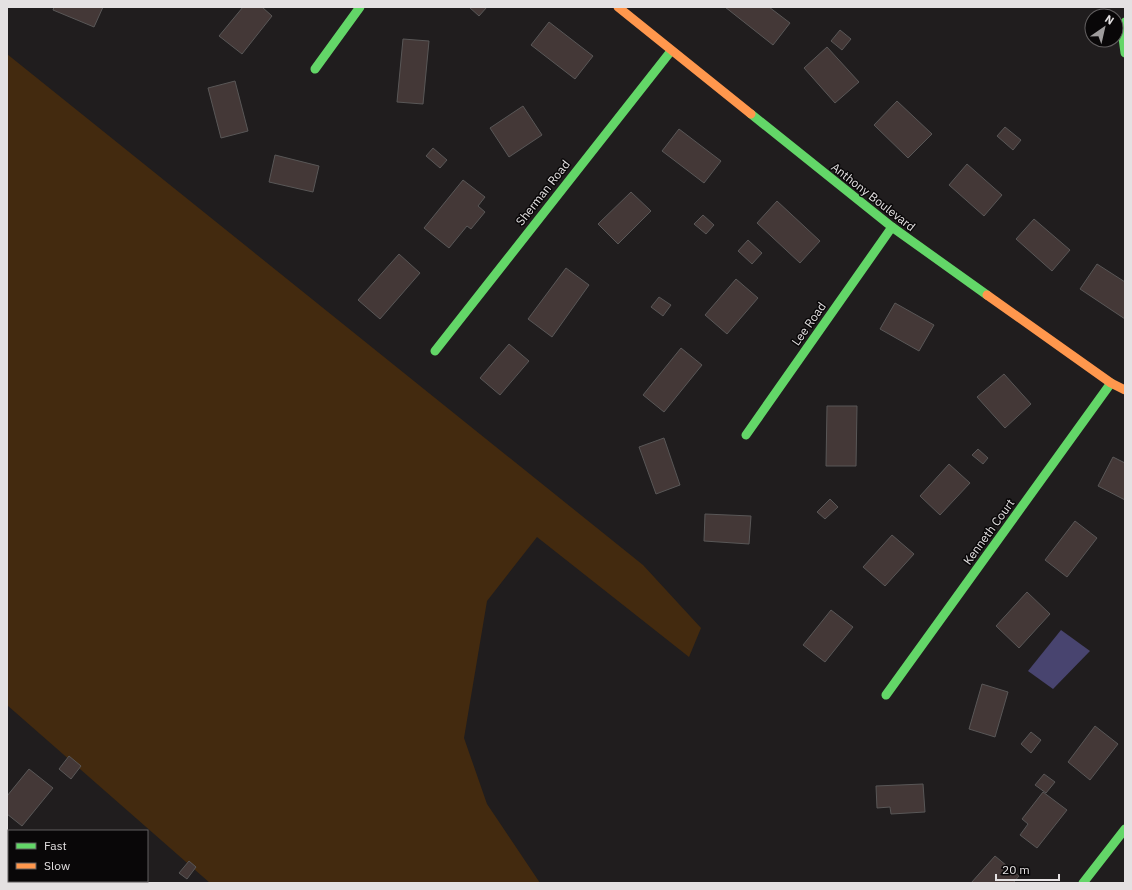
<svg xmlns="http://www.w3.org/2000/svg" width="1132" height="890" font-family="'IBM Plex Sans',sans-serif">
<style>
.green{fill:#432a0f}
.water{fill:#48446f}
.building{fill:#443837;stroke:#595757}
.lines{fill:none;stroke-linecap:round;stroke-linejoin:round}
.fast{stroke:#63d668;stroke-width:9}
.slow{stroke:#ff974d;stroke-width:9}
.labels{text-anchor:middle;stroke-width:3;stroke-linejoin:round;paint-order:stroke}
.street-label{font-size:12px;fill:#e4e1e2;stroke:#090708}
</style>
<rect width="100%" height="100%" fill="#201d1e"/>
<!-- green -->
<polygon class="green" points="7,54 643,565 701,628 689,657 537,537 487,601 464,738 487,804 540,883 210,883 7,705"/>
<!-- water -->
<polygon class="water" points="1061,630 1090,651 1053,689 1028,671"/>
<!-- building -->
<g class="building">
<polygon points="54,7 103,7 94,27 53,10"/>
<polygon points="243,7 262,7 272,16 242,54 219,36"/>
<polygon points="469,7 487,7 479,16"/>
<polygon points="725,7 769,7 790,23 773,45"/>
<polygon points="549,22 593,56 575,79 531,45"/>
<polygon points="840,30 851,39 842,50 831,41"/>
<polygon points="403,39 429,41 423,104 397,102"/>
<polygon points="827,47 859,82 835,103 804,68"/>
<polygon points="235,81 248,131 221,138 208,88"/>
<polygon points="897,101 932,134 908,158 874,125"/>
<polygon points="523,106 542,135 509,157 490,128"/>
<polygon points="1005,127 1021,140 1013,150 997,136"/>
<polygon points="679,129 721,161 704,183 662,151"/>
<polygon points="433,148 447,160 440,168 426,156"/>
<polygon points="275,155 319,166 313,192 269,182"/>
<polygon points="967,164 1002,195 984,216 949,185"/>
<polygon points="463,180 485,197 478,206 485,212 471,229 467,226 449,248 424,228"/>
<polygon points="631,192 651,211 618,244 598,224"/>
<polygon points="777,201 820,241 800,263 757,223"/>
<polygon points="703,215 714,225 706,234 694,224"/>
<polygon points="1034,219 1070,250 1052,271 1016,239"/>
<polygon points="748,240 762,253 752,264 738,251"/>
<polygon points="399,254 420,273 380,319 358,300"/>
<polygon points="1097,264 1125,282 1125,319 1080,289"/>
<polygon points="566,268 589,285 552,337 528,319"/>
<polygon points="736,279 758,298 727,334 705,315"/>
<polygon points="659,297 671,305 663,316 651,307"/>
<polygon points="895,303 934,325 919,351 880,329"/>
<polygon points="509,344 529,361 500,395 480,378"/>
<polygon points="681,348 702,365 664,412 643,395"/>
<polygon points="1004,374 1031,404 1005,428 977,397"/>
<polygon points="827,406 857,406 856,466 826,466"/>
<polygon points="664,438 680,485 656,494 639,447"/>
<polygon points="978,449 988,458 983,464 972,455"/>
<polygon points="1113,457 1125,463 1125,500 1098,486"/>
<polygon points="949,464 970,483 940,515 920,496"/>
<polygon points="830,499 838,507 825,519 817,512"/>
<polygon points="705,514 751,516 749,544 704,541"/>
<polygon points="1075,521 1097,538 1067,577 1045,560"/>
<polygon points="892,535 914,554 885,586 863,567"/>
<polygon points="1027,592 1050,614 1019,648 996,626"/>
<polygon points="831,610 853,627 825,662 803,645"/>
<polygon points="982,684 1008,692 995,737 969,729"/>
<polygon points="1095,726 1118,744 1090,780 1068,762"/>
<polygon points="1031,732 1041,740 1031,753 1021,744"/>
<polygon points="69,756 81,766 71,779 59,769"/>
<polygon points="29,769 53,788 22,826 7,814 7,796"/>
<polygon points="1044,774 1055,782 1046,793 1035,785"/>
<polygon points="923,784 925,812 891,814 890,807 877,808 876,786"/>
<polygon points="1043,792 1067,810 1037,848 1020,835 1028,824 1022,819"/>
<polygon points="995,856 1019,876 1013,883 971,883"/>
<polygon points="189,861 196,867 187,879 179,873"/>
<polygon points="83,881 143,881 141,883 82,883"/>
</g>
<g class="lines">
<!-- fast -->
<g class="fast">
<polyline points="1125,22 1123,38 1125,53"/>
<polyline points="315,69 360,7"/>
<polyline points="751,114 892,227 987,295"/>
<polyline points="435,351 671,51"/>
<polyline points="746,435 892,227"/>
<polyline points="886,695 1111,383"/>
<polyline points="1083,883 1125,829"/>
</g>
<!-- slow -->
<g class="slow">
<polyline points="618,7 751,114"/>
<polyline points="987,295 1111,383 1125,390"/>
</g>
</g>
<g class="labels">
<!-- street labels -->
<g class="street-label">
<text transform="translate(543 193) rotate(-52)" y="4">Sherman Road</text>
<text transform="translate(873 197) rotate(38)" y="4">Anthony Boulevard</text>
<text transform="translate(809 324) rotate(-55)" y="4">Lee Road</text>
<text transform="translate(989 532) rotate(-54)" y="4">Kenneth Court</text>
</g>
</g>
<!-- border -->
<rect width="1132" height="890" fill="none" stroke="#e4e1e2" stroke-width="16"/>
<!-- legend -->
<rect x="8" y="830" width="140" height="52" fill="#090708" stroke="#615e5f"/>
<rect x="16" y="843" width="20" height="6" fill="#63d668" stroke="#615e5f"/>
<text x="44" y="850" font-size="12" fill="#e4e1e2">Fast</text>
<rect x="16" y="863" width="20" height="6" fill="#ff974d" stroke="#615e5f"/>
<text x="44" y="870" font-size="12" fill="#e4e1e2">Slow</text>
<!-- north arrow -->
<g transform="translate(1104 28) rotate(34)"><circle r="19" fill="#090708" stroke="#615e5f"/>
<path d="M0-3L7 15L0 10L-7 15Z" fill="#9f9c9d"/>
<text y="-6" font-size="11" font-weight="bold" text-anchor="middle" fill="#e4e1e2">N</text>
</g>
<!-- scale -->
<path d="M996 874v6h63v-6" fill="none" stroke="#e4e1e2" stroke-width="2"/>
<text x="1002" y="874" font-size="12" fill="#e4e1e2" stroke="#090708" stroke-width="3" paint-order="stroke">20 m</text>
</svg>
